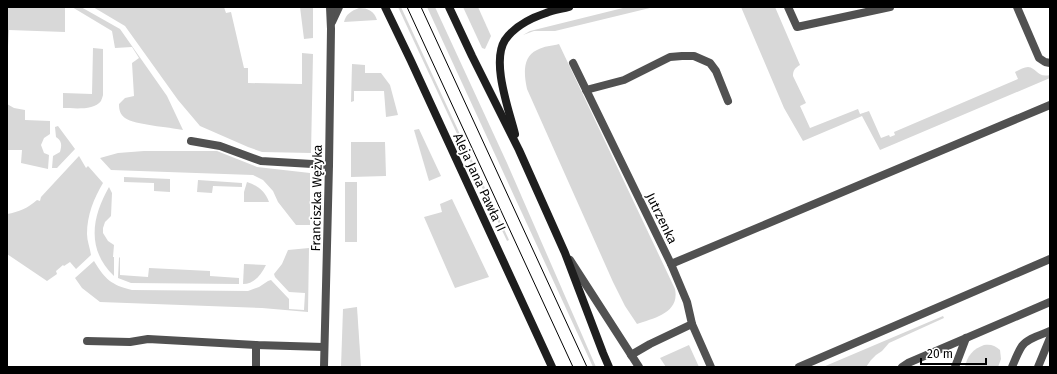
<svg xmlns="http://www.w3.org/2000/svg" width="1057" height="374" font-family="'Fira Sans',sans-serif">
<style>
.green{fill:#d8d8d8}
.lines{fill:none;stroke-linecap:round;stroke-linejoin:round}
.lane{stroke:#515151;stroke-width:8}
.street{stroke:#515151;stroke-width:8}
.secondary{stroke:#1e1e1e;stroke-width:8}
.tram{stroke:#000;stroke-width:1}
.labels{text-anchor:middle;stroke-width:3.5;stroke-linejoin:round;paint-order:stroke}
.street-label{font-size:13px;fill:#000;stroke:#fff}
</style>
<rect width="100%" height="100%" fill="#fff"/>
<!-- green -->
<g class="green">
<polygon points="7,7 65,7 65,32 9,30 7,63"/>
<path d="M 72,7 L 81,7 L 120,29 L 167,96 L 183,130 C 169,127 135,125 125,118 C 120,114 119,110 119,104 L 125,98 L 134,96 L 132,63 L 139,58 L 132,47 L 115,48 L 112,31 Z"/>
<polygon points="93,7 224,7 226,13 231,12 244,68 248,68 248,83 302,84 302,53 313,54 311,153 262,152 248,147 200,126 178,100 125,26"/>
<polygon points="300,7 313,7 313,38 304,39"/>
<polygon points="398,7 401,7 509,240 507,241"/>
<polygon points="427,7 435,7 507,163 596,367 593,367"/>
<polygon points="463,7 478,7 491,36 485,49 482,48"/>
<polygon points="627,7 654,7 555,31 534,31 523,35 530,31"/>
<path d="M 741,7 L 775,7 L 800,65 C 795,68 793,70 793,76 L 806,103 L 800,106 L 810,128 L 858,109 L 860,114 L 869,111 L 881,138 L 889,135 L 890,137 L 895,135 L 894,132 L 1018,79 L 1015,72 C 1019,70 1024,67 1028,67 C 1037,68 1037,78 1050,75 L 1050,78 L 880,150 L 862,116 L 803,141 L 784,108 Z"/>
<path d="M 359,8 C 368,8 374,11 377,20 L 344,22 C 346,14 351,11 359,8 Z"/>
<path d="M 559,44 L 675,289 C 680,313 654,318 637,324 L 625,306 L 613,282 L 527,89 C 524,75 522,57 537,50 C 544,46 552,46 559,44 Z"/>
<path d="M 93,48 L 103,49 L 103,95 C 103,96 101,101 101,101 C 94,111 73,108 63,108 L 63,93 L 92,94 Z"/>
<polygon points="352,64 365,65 365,73 381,73 390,85 398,115 386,117 384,91 354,91 354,101 351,102"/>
<polygon points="7,104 14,108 25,110 25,120 50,121 50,134 44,138 41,145 44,153 49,155 48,169 21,163 22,150 7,150"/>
<path d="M 58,126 L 75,149 L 57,168 L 52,168 L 53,156 L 60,152 C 62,145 62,141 56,137 L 55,127 Z"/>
<polygon points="419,129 441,176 429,181 414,130"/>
<polygon points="351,142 385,142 386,176 351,177"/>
<polygon points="144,151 217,151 257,167 310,173 310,225 296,225 278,202 273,191 263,180 253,175 111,170 100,158 118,153"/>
<path d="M 79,156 L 86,168 L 88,166 L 103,183 C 94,198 87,215 87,234 C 87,241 90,248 91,255 L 76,269 L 70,262 L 64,266 L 63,265 L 56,271 L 57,274 L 47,281 L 7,254 L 7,214 C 19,212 28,208 37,200 L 40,201 L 41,197 Z"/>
<polygon points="124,177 170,179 170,192 154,191 154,183 124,182"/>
<polygon points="198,180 242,183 242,187 213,186 212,193 197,192"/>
<path d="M 247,182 C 257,185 265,191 269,202 L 244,202 L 244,192 Z"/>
<rect x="345" y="182" width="12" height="60"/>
<path d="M 109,187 L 112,193 L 111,216 L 105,222 L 103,228 L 103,233 L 108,241 L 114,245 L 113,257 L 114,257 L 114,276 C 86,249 92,217 109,187 Z"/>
<polygon points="452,199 489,277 455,288 424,217 442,212 440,204"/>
<path d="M 309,248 L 308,312 L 262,308 L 100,302 L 82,288 L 75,278 L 94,261 C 105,279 111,285 132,290 L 248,291 L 259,287 L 268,281 L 271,280 L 289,299 L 289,309 L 304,310 L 305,293 L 289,292 L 275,277 L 274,274 L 282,264 L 288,250 Z"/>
<polygon points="120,257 120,275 148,277 149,268 210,271 210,276 239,278 239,284 131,283 118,278 119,258"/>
<path d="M 244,264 L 266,265 C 261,275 254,284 243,284 Z"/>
<polygon points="357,307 361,367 341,367 343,309"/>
<polygon points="943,316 944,318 889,343 882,351 876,355 871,360 866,367 823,367"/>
<polygon points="689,345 699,367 666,367 660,358"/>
<path d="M 984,345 C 990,344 995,345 1000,350 L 1001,359 L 998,367 L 965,367 C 967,356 973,349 984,345 Z"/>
</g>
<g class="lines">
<!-- lane -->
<g class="lane">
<polyline points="788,7 797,27 890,7"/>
<polyline points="1017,7 1039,58 1045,62 1050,63"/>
<polyline points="586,90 624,80 670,57 682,56 694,56 710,63 716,71 728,101"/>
<polyline points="191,141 220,146 261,161 329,165"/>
<polyline points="671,264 1050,105"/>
<polyline points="692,324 711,367"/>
<polyline points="799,367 1050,259"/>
<polyline points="902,367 908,363 1050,302"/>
<polyline points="955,367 966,338"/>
<path d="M 1012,367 C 1015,360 1018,352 1022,346 C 1028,338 1041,335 1050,331"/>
<polyline points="1038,367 1050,338"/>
</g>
<!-- street -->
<g class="street">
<polyline points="332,22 339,7"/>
<polyline points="573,63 671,264 687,302 692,324 650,344 631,355"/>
<polyline points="570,260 639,367"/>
<polyline points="87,341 130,342 148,339 256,345 324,347"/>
<polyline points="256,367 256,345"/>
<polyline points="324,367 329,165 331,29 330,7"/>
</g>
<!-- secondary -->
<g class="secondary">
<polyline points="385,7 411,61 552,367"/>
<polyline points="449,7 472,56 519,150 565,253 603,353 609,367"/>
<path d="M 515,134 C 509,110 491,62 505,40 C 514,27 531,18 546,13 C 553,10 562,9 569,7"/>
</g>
<!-- tram -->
<g class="tram">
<polyline points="407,7 573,367"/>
<polyline points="421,7 587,367"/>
</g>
</g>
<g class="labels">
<!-- street labels -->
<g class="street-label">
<text transform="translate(480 182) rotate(65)" y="5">Aleja Jana Pawła II</text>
<text transform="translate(316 198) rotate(-89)" y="5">Franciszka Wężyka</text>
<text transform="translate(662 218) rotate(64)" y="5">Jutrzenka</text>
</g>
</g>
<!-- border -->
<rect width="1057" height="374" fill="none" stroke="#000000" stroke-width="16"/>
<!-- scale -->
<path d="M921 358v6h65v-6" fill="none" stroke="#000000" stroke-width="2"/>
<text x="927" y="358" font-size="12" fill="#000000" stroke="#ffffff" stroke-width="3" paint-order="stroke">20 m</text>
</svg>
